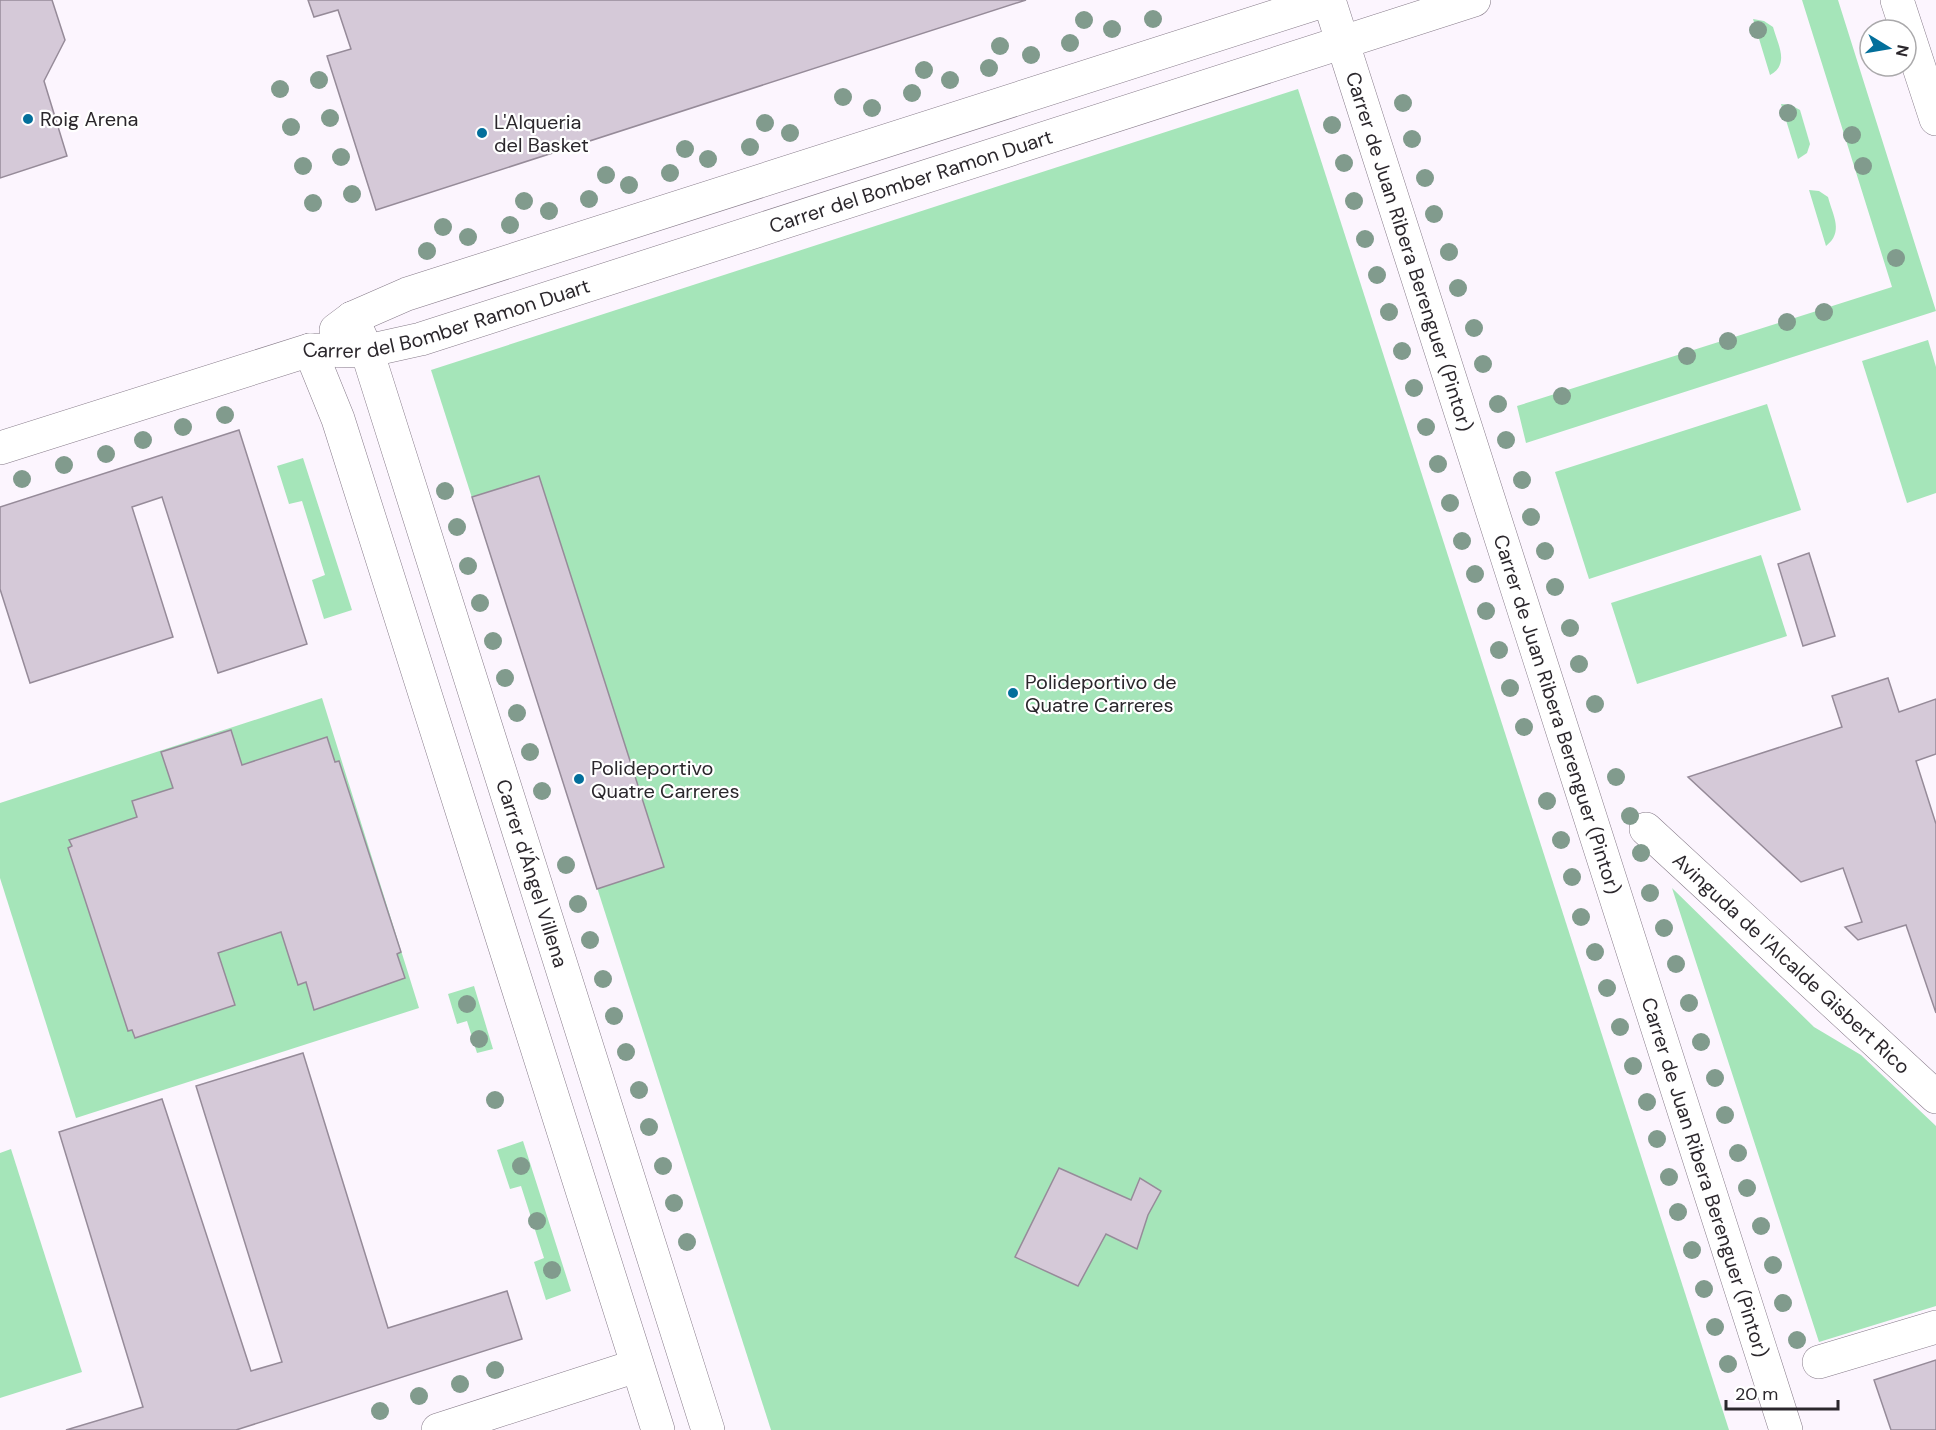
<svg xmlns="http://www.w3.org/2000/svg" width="1936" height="1430" font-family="'DM Sans',sans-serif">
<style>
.green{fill:#a5e5b9}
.building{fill:#d5c9d8;stroke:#968b99;stroke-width:1.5}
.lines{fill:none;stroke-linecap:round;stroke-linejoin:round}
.minor-casing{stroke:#867b89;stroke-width:34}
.major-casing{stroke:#867b89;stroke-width:34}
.minor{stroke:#fff;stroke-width:33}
.major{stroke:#fff;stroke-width:33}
.tree{fill:#819b8d}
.poi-dot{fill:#036f9b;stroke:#fff;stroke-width:2}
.labels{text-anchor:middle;stroke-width:4.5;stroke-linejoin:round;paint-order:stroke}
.poi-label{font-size:20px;fill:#2b272c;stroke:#fff;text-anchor:start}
.street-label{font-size:20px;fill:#2b272c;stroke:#fff}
</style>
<rect width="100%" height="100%" fill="#fcf5fe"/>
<!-- green -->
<g class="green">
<polygon points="1802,0 1838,0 1936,311 1526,443 1517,406 1892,287"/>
<path d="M 1753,19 L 1764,21 L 1773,27 C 1778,45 1790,64 1770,75 Z"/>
<polygon points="1298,89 1729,1430 771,1430 431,370"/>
<polygon points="1781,104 1791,105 1800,110 1810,144 1807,153 1798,159"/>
<path d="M 1809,190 L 1819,191 L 1828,197 C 1833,216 1844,232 1826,246 Z"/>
<polygon points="1928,340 1936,367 1936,493 1907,503 1862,361"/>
<polygon points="1767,404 1801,510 1589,579 1555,472"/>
<polygon points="303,458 352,610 324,619 312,580 325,575 302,501 289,504 277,466"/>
<polygon points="1761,555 1787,636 1637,684 1611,603"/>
<polygon points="322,698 419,1008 76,1118 0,878 0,803"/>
<polygon points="1672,888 1814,1027 1861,1055 1936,1126 1936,1306 1819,1342"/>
<polygon points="474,986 493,1049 477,1053 467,1021 457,1024 448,994"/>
<polygon points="523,1141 571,1291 546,1300 534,1262 544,1258 521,1186 510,1189 497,1150"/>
<polygon points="11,1149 82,1372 0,1398 0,1153"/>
</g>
<!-- building -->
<g class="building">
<polygon points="0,0 52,0 65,40 44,81 67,156 0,178"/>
<polygon points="308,0 1026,0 376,210 327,56 351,49 338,10 314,17"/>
<polygon points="239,430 307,644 218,673 162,497 132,507 173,637 30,683 0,589 0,507"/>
<polygon points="539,476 664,867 597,889 472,497"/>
<polygon points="1809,553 1835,636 1803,646 1778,564"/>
<polygon points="1888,678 1899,712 1936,699 1936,754 1916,761 1936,824 1936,1013 1906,925 1858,940 1845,927 1862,922 1843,868 1801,882 1688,777 1842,727 1832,696"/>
<polygon points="231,730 242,765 327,737 335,762 339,761 401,952 397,954 405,978 314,1010 306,982 298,985 281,932 218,953 235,1005 135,1038 132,1030 128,1031 68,848 72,846 69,840 137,817 132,801 173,788 161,752"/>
<polygon points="303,1053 388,1328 507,1291 522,1339 236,1430 66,1430 143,1407 59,1132 162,1099 251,1371 282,1362 196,1086"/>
<polygon points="1059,1168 1131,1200 1140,1178 1161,1191 1148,1215 1137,1249 1106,1234 1078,1286 1015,1257"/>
<polygon points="1936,1360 1936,1430 1891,1430 1874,1380"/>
</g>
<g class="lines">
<defs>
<g id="minor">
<path id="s1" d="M 1329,0 L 1786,1430"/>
<path id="s2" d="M 352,318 L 367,351 L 708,1430"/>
<polyline points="336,330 352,318 407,294 1326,0"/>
<polyline points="310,350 338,419 658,1430"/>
<path id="s3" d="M 0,448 L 310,350 L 367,351 L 421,339 L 1474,0"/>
<path id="s4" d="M 1646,829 L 1936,1097"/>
<polyline points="1819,1362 1936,1327"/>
<polyline points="438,1430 636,1366"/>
</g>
<polyline id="major" points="1897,0 1936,119"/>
</defs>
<!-- minor casing -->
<use href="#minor" class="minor-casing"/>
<!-- major casing -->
<use href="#major" class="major-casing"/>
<!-- minor -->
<use href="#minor" class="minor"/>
<!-- major -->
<use href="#major" class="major"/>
</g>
<!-- trees -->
<g class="tree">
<circle cx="1153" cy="19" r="9"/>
<circle cx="1084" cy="20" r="9"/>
<circle cx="1112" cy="29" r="9"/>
<circle cx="1758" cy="30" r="9"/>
<circle cx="1070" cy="43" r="9"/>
<circle cx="1000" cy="46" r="9"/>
<circle cx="1031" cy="55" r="9"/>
<circle cx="989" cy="68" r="9"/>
<circle cx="924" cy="70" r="9"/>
<circle cx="319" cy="80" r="9"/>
<circle cx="950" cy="80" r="9"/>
<circle cx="280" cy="89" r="9"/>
<circle cx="912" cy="93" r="9"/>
<circle cx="843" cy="97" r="9"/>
<circle cx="1403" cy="103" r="9"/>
<circle cx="872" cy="108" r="9"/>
<circle cx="1788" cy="113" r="9"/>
<circle cx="330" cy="118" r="9"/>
<circle cx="765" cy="123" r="9"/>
<circle cx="1332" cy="125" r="9"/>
<circle cx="291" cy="127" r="9"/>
<circle cx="790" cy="133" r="9"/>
<circle cx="1852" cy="135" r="9"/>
<circle cx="1412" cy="139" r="9"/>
<circle cx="750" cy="147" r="9"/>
<circle cx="685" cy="149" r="9"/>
<circle cx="341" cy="157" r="9"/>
<circle cx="708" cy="159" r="9"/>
<circle cx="1344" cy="163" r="9"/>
<circle cx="303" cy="166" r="9"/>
<circle cx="1863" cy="166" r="9"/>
<circle cx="670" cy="173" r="9"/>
<circle cx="606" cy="175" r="9"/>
<circle cx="1425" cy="178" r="9"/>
<circle cx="629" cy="185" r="9"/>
<circle cx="352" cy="194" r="9"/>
<circle cx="589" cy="199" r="9"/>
<circle cx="524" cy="201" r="9"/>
<circle cx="1354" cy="201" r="9"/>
<circle cx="313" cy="203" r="9"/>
<circle cx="549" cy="211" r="9"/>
<circle cx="1434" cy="214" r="9"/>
<circle cx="510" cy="225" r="9"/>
<circle cx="443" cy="227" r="9"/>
<circle cx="468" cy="237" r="9"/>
<circle cx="1365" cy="239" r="9"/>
<circle cx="427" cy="251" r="9"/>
<circle cx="1449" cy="252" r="9"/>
<circle cx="1896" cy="258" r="9"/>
<circle cx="1377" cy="275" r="9"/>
<circle cx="1458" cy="288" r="9"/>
<circle cx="1389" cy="312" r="9"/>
<circle cx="1824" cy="312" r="9"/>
<circle cx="1787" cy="322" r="9"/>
<circle cx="1474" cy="328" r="9"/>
<circle cx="1728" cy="341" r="9"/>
<circle cx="1402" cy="351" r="9"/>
<circle cx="1687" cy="356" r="9"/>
<circle cx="1483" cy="364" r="9"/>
<circle cx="1414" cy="388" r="9"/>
<circle cx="1562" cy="396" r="9"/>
<circle cx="1498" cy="404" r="9"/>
<circle cx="225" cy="415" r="9"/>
<circle cx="183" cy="427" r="9"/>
<circle cx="1426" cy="427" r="9"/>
<circle cx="143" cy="440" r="9"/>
<circle cx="1506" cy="440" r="9"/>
<circle cx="106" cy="454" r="9"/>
<circle cx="1438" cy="464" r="9"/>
<circle cx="64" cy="465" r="9"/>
<circle cx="22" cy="479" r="9"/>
<circle cx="1522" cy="480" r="9"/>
<circle cx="445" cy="491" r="9"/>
<circle cx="1450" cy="503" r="9"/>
<circle cx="1531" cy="517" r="9"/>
<circle cx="457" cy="527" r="9"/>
<circle cx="1462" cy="541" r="9"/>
<circle cx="1545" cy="551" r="9"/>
<circle cx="468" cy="566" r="9"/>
<circle cx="1475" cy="574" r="9"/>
<circle cx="1555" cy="587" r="9"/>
<circle cx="480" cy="603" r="9"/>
<circle cx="1486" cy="611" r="9"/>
<circle cx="1570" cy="628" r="9"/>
<circle cx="493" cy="641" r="9"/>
<circle cx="1499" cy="650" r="9"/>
<circle cx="1579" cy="664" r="9"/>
<circle cx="505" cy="678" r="9"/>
<circle cx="1510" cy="688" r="9"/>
<circle cx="1595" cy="704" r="9"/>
<circle cx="517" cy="713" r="9"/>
<circle cx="1524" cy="727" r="9"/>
<circle cx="530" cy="752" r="9"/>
<circle cx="1616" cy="777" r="9"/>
<circle cx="542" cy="791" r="9"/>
<circle cx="1547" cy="801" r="9"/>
<circle cx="1630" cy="816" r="9"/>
<circle cx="1561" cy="840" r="9"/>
<circle cx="1641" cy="853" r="9"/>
<circle cx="566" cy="865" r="9"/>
<circle cx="1572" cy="877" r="9"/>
<circle cx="1650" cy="893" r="9"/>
<circle cx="578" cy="904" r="9"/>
<circle cx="1581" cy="917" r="9"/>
<circle cx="1664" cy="928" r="9"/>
<circle cx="590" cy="940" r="9"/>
<circle cx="1595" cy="952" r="9"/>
<circle cx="1676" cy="964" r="9"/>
<circle cx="603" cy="979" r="9"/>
<circle cx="1607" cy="988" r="9"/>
<circle cx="1689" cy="1003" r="9"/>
<circle cx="467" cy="1004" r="9"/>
<circle cx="614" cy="1016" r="9"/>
<circle cx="1620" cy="1027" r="9"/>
<circle cx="479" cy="1039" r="9"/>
<circle cx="1701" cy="1042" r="9"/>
<circle cx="626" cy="1052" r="9"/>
<circle cx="1633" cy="1066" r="9"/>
<circle cx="1715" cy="1078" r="9"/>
<circle cx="639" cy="1090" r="9"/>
<circle cx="495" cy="1100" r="9"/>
<circle cx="1647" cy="1102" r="9"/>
<circle cx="1725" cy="1115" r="9"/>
<circle cx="649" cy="1127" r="9"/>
<circle cx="1657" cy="1139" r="9"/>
<circle cx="1738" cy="1153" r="9"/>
<circle cx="521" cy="1166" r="9"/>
<circle cx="663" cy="1166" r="9"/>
<circle cx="1669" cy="1177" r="9"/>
<circle cx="1747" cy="1188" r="9"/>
<circle cx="674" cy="1203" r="9"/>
<circle cx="1678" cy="1212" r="9"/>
<circle cx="537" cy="1221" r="9"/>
<circle cx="1761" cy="1226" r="9"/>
<circle cx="687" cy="1242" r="9"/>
<circle cx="1692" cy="1250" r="9"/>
<circle cx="1773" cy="1265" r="9"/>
<circle cx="552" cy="1270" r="9"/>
<circle cx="1704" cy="1289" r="9"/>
<circle cx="1783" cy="1303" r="9"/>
<circle cx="1715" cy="1327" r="9"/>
<circle cx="1797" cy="1340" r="9"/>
<circle cx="1728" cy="1364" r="9"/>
<circle cx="495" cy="1370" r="9"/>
<circle cx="460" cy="1384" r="9"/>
<circle cx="419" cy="1396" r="9"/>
<circle cx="380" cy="1411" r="9"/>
</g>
<!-- markers -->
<g class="poi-dot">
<circle cx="28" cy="119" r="6"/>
<circle cx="482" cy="133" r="6"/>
<circle cx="1013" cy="693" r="6"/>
<circle cx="579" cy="779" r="6"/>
</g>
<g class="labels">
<!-- poi labels -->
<g class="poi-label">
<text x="40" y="126">Roig Arena</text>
<text x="494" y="129">L'Alqueria<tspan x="494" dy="23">del Basket</tspan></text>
<text x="1025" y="689">Polideportivo de<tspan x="1025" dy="23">Quatre Carreres</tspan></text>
<text x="591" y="775">Polideportivo<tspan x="591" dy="23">Quatre Carreres</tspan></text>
</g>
<!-- street labels -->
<g class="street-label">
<text dy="7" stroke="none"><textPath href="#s3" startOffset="952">Carrer del Bomber Ramon Duart</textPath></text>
<text dy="7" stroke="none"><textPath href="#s1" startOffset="264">Carrer de Juan Ribera Berenguer (Pintor)</textPath></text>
<text dy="7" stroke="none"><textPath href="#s3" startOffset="466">Carrer del Bomber Ramon Duart</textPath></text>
<text dy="7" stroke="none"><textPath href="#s1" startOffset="750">Carrer de Juan Ribera Berenguer (Pintor)</textPath></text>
<text dy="7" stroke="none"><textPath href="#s2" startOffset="584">Carrer d'Ángel Villena</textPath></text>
<text dy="7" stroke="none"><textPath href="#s4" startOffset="198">Avinguda de l'Alcalde Gisbert Rico</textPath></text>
<text dy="7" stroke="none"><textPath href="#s1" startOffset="1236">Carrer de Juan Ribera Berenguer (Pintor)</textPath></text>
</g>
</g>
<!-- north arrow -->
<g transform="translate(1888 48) rotate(101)"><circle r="28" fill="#ffffff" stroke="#aaa9ab" stroke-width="1.5"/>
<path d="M0-4.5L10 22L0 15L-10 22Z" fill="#036f9b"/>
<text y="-9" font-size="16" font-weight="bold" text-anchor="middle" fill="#2b272c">N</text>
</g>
<!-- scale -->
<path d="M1726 1400v9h112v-9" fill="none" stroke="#2b272c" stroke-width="3"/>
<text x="1735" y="1400" font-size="18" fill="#2b272c" stroke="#ffffff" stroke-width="4.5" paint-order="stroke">20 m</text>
</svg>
